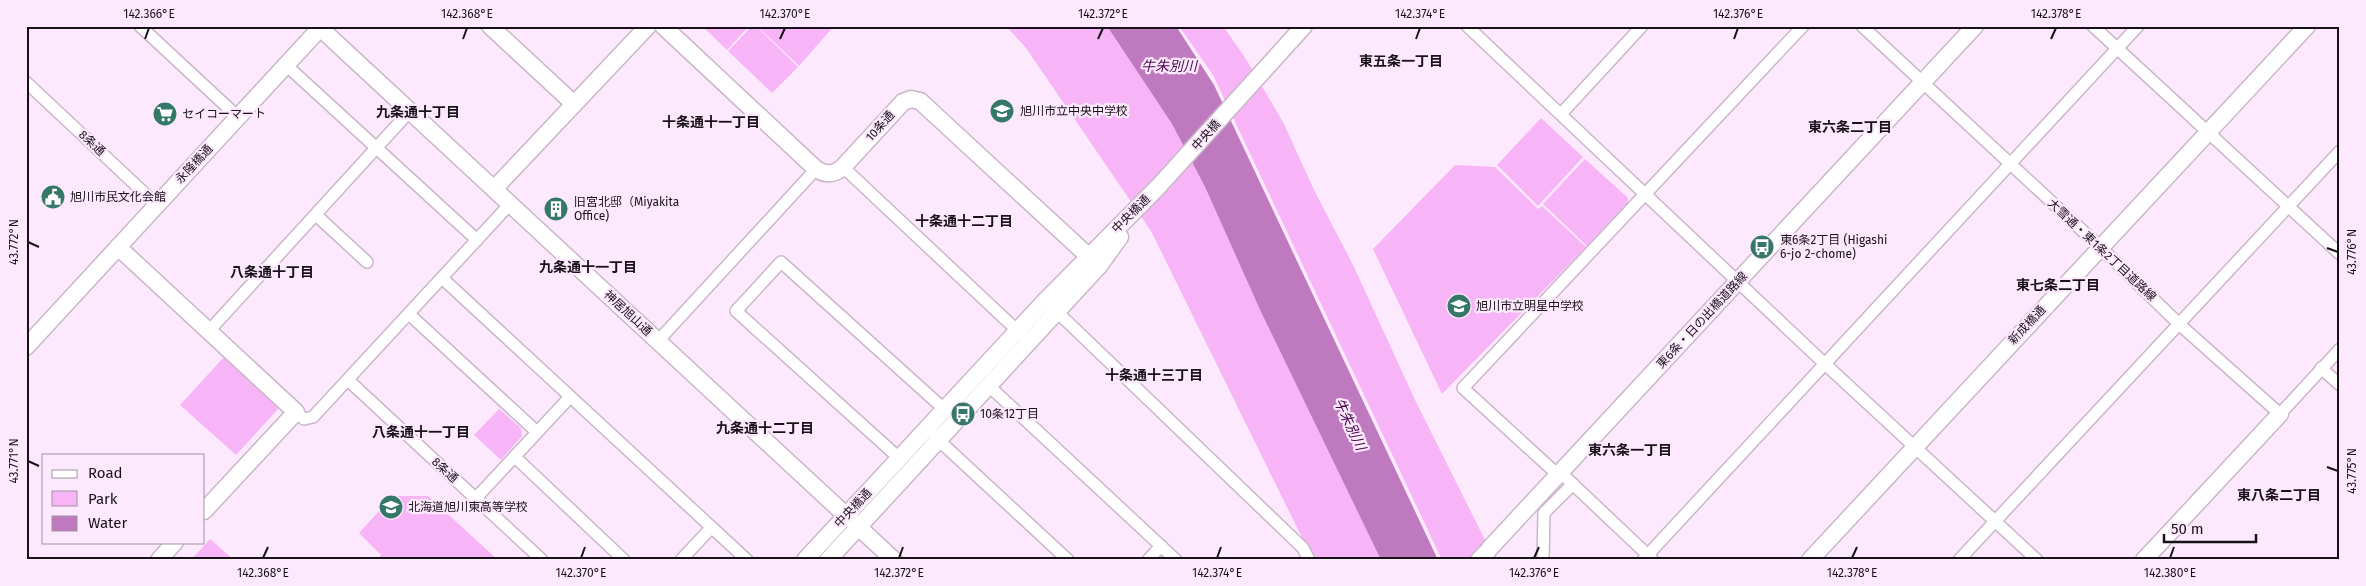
<svg xmlns="http://www.w3.org/2000/svg" width="2366" height="586" font-family="'Fira Sans','Noto Sans JP',sans-serif">
<style>
.green{fill:#f7b5f8}
.water{fill:#be79bf}
.lines{fill:none;stroke-linecap:round;stroke-linejoin:round}
.street-casing{stroke:#cab7ca;stroke-width:14}
.secondary-casing{stroke:#cab7ca;stroke-width:19}
.street{stroke:#fff;stroke-width:11}
.secondary{stroke:#fff;stroke-width:16}
.ticks{fill:none;stroke:#181118;stroke-width:2}
.labels{text-anchor:middle;stroke-width:4.5;stroke-linejoin:round;paint-order:stroke}
.poi-label{font-size:12px;fill:#181118;stroke:#fde9fd;text-anchor:start}
.street-label{font-size:12px;fill:#181118;stroke:#fde9fd}
.neighbourhood-label{font-size:14px;font-weight:bold;fill:#181118;stroke:#fde9fd}
.water-label{font-size:14px;font-style:italic;fill:#48064b;stroke:#fde9fd}
.neatline{fill:none;stroke:#181118;stroke-width:2}
.ticks-label{font-size:12px;text-anchor:middle;fill:#181118}
</style>
<rect width="100%" height="100%" fill="#fde9fd"/>
<!-- green -->
<g class="green">
<polygon points="702,26 749,26 727,50"/>
<polygon points="752,26 756,26 798,67 772,93 728,51"/>
<polygon points="757,26 834,26 799,66"/>
<polygon points="1006,26 1107,26 1172,124 1205,187 1261,312 1381,560 1313,560 1151,231 1026,48"/>
<polygon points="1179,26 1223,26 1246,59 1284,124 1314,190 1353,265 1416,402 1495,560 1442,560 1213,75"/>
<polygon points="1541,118 1583,157 1538,206 1497,165"/>
<polygon points="1585,159 1628,198 1628,203 1587,246 1543,204"/>
<polygon points="1455,165 1495,167 1538,209 1542,206 1586,247 1442,394 1373,249"/>
<polygon points="225,356 280,407 236,455 180,405"/>
<polygon points="499,409 521,428 522,436 501,460 474,435"/>
<polygon points="393,496 428,496 498,560 377,560 381,555 359,533"/>
<polygon points="210,539 234,560 191,560"/>
</g>
<!-- water -->
<polygon class="water" points="1107,26 1176,26 1214,85 1438,560 1381,560 1261,312 1205,187 1172,124"/>
<g class="lines">
<defs>
<g id="street">
<polyline points="140,26 238,117"/>
<polyline points="1467,26 1825,364 2037,560"/>
<polyline points="1862,26 2100,247 2179,324 2280,414 2340,349"/>
<polyline points="2093,26 2340,254"/>
<polyline points="286,65 477,240"/>
<polyline points="26,82 157,205"/>
<polyline points="1561,114 1642,26"/>
<polyline points="843,167 1022,335"/>
<polyline points="316,215 367,262"/>
<polyline points="442,278 747,560"/>
<polyline points="1052,307 1303,548 1309,560"/>
<polyline points="410,315 537,432"/>
<polyline points="208,332 410,111"/>
<polyline points="658,341 816,169"/>
<polyline points="2321,368 2340,385"/>
<polyline points="348,380 542,560"/>
<polyline points="989,386 1176,560"/>
<polyline points="296,412 304,419 313,417 510,204"/>
<polyline points="933,435 1068,560"/>
<polyline points="515,457 624,560"/>
<polyline points="899,458 736,311 781,262 944,409"/>
<polyline points="1561,473 1652,559"/>
<polyline points="1558,475 1463,388 1803,26"/>
<polyline points="476,498 570,397"/>
<polyline points="681,560 711,528"/>
<polyline points="1148,560 1161,546"/>
<polyline points="1543,560 1544,513 1573,484"/>
<polyline points="1643,560 2138,26"/>
<polyline points="1959,560 2340,151"/>
</g>
<g id="secondary">
<polyline points="318,26 894,560"/>
<polyline points="490,26 573,103"/>
<path d="M 663,26 L 816,169 C 826,175 834,175 843,167 L 903,102 L 911,99 L 920,101 L 1099,266"/>
<polyline points="494,189 648,26"/>
<polyline points="118,247 296,412 204,511"/>
<polyline points="26,347 322,26"/>
<polyline points="1490,548 1975,26"/>
<polyline points="159,560 175,542"/>
<polyline points="805,560 1045,301 1158,187 1304,26"/>
<polyline points="828,560 1099,266 1120,237"/>
<polyline points="1479,560 1488,551"/>
<polyline points="1810,560 2307,26"/>
<polyline points="2144,560 2280,414"/>
</g>
</defs>
<!-- street casing -->
<use href="#street" class="street-casing"/>
<!-- secondary casing -->
<use href="#secondary" class="secondary-casing"/>
<!-- street -->
<use href="#street" class="street"/>
<!-- secondary -->
<use href="#secondary" class="secondary"/>
</g>
<!-- ticks -->
<path class="ticks" d="M 145,39 L 149,28M 463,39 L 467,28M 780,39 L 785,28M 1098,39 L 1103,28M 1416,39 L 1420,28M 1734,39 L 1738,28M 2051,39 L 2056,28M 28,242 L 39,247M 2327,248 L 2338,252M 28,461 L 39,466M 2327,467 L 2338,471M 263,558 L 268,547M 581,558 L 585,547M 899,558 L 903,547M 1217,558 L 1221,547M 1534,558 L 1539,547M 1852,558 L 1857,547M 2170,558 L 2174,547"/>
<!-- icons -->
<defs>
<symbol id="school-disc" viewBox="-11 -11 22 22"><circle r="9.5" fill="#357768" stroke="#fde9fd"/><path d="M0-5L7-2L0 1L-7-2ZM-4 1L0 2.5L4 1V4Q0 6-4 4Z" fill="#fff"/></symbol>
<symbol id="supermarket-disc" viewBox="-11 -11 22 22"><circle r="9.5" fill="#357768" stroke="#fde9fd"/><path d="M-6-5.5h2.5l.6 2H6L4.5 2H-2.5L-4.4-4H-6ZM-1.5 3.2a1.3 1.3 0 1 0 .1 0ZM3 3.2a1.3 1.3 0 1 0 .1 0Z" fill="#fff"/></symbol>
<symbol id="civic-disc" viewBox="-11 -11 22 22"><circle r="9.5" fill="#357768" stroke="#fde9fd"/><path d="M-.6-6.5H3V-4.5H.6V-3L4-1V1h2V6H-6V1h2V-1L-.6-3ZM-1.2 2.5V6h2.4V2.5Z" fill="#fff"/></symbol>
<symbol id="building-disc" viewBox="-11 -11 22 22"><circle r="9.5" fill="#357768" stroke="#fde9fd"/><path d="M-4-6H4V6H1V3H-1V6H-4ZM-2.5-4.3h1.7v1.8h-1.7ZM.8-4.3h1.7v1.8H.8ZM-2.5-1h1.7V.8h-1.7ZM.8-1h1.7V.8H.8Z" fill="#fff"/></symbol>
<symbol id="bus-disc" viewBox="-11 -11 22 22"><circle r="9.5" fill="#357768" stroke="#fde9fd"/><path d="M-5-6H5V4H4V6H2V4H-2V6H-4V4H-5ZM-3.5-4V0h7V-4ZM-3.5 1.2v1.5H-2V1.2ZM2 1.2v1.5H3.5V1.2Z" fill="#fff"/></symbol>
</defs>
<g fill-rule="evenodd">
<use href="#school-disc" x="988" y="97" width="28" height="28"/>
<use href="#supermarket-disc" x="151" y="100" width="28" height="28"/>
<use href="#civic-disc" x="39" y="183" width="28" height="28"/>
<use href="#building-disc" x="542" y="195" width="28" height="28"/>
<use href="#bus-disc" x="1748" y="233" width="28" height="28"/>
<use href="#school-disc" x="1445" y="292" width="28" height="28"/>
<use href="#bus-disc" x="949" y="400" width="28" height="28"/>
<use href="#school-disc" x="377" y="493" width="28" height="28"/>
</g>
<g class="labels">
<!-- poi labels -->
<g class="poi-label">
<text x="1020" y="115">旭川市立中央中学校</text>
<text x="182" y="118">セイコーマート</text>
<text x="70" y="201">旭川市民文化会館</text>
<text x="574" y="206">旧宮北邸（Miyakita<tspan x="574" dy="14">Office)</tspan></text>
<text x="1780" y="244">東6条2丁目 (Higashi<tspan x="1780" dy="14">6-jo 2-chome)</tspan></text>
<text x="1476" y="310">旭川市立明星中学校</text>
<text x="980" y="418">10条12丁目</text>
<text x="408" y="511">北海道旭川東高等学校</text>
</g>
<!-- street labels -->
<g class="street-label">
<text transform="translate(880 126) rotate(-48)" y="4">10条通</text>
<text transform="translate(1206 135) rotate(-48)" y="4">中央橋</text>
<text transform="translate(92 143) rotate(43)" y="4">8条通</text>
<text transform="translate(194 164) rotate(-47)" y="4">永隆橋通</text>
<text transform="translate(1131 214) rotate(-45)" y="4">中央橋通</text>
<text transform="translate(2102 250) rotate(43)" y="4">大雪通・東1条2丁目道路線</text>
<text transform="translate(628 313) rotate(43)" y="4">神居旭山通</text>
<text transform="translate(1702 320) rotate(-47)" y="4">東6条・日の出橋道路線</text>
<text transform="translate(2027 325) rotate(-47)" y="4">新成橋通</text>
<text transform="translate(445 470) rotate(42)" y="4">8条通</text>
<text transform="translate(853 508) rotate(-47)" y="4">中央橋通</text>
</g>
<!-- neighbourhood labels -->
<g class="neighbourhood-label">
<text x="1401" y="66">東五条一丁目</text>
<text x="418" y="117">九条通十丁目</text>
<text x="711" y="127">十条通十一丁目</text>
<text x="1850" y="132">東六条二丁目</text>
<text x="964" y="226">十条通十二丁目</text>
<text x="588" y="272">九条通十一丁目</text>
<text x="272" y="277">八条通十丁目</text>
<text x="2058" y="290">東七条二丁目</text>
<text x="1154" y="380">十条通十三丁目</text>
<text x="765" y="433">九条通十二丁目</text>
<text x="421" y="437">八条通十一丁目</text>
<text x="1630" y="455">東六条一丁目</text>
<text x="2279" y="500">東八条二丁目</text>
</g>
<!-- water labels -->
<g class="water-label">
<text x="1169" y="71">牛朱別川</text>
<text transform="translate(1350 424) rotate(65)" y="5">牛朱別川</text>
</g>
</g>
<!-- border -->
<rect width="2366" height="586" fill="none" stroke="#fde9fd" stroke-width="55"/>
<!-- legend -->
<rect x="42" y="454" width="162" height="90" fill="#fde9fd" stroke="#a193a1"/>
<rect x="52" y="470" width="25" height="8" fill="#ffffff" stroke="#a193a1"/>
<text x="88" y="478" font-size="15" fill="#181118">Road</text>
<rect x="52" y="491" width="25" height="15" fill="#f7b5f8" stroke="#a193a1"/>
<text x="88" y="504" font-size="15" fill="#181118">Park</text>
<rect x="52" y="516" width="25" height="15" fill="#be79bf" stroke="#a193a1"/>
<text x="88" y="528" font-size="15" fill="#181118">Water</text>
<!-- scale -->
<path d="M2164 534v8h92v-8" fill="none" stroke="#181118" stroke-width="2.5"/>
<text x="2171" y="534" font-size="15" fill="#181118" stroke="#fde9fd" stroke-width="4" paint-order="stroke">50 m</text>
<rect x="28" y="28" width="2310" height="530" class="neatline"/>
<g class="ticks-label">
<text x="149" y="18">142.366°E</text>
<text x="467" y="18">142.368°E</text>
<text x="785" y="18">142.370°E</text>
<text x="1103" y="18">142.372°E</text>
<text x="1420" y="18">142.374°E</text>
<text x="1738" y="18">142.376°E</text>
<text x="2056" y="18">142.378°E</text>
<text transform="translate(14 242) rotate(-90)" y="4">43.772°N</text>
<text transform="translate(2352 252) rotate(-90)" y="4">43.776°N</text>
<text transform="translate(14 461) rotate(-90)" y="4">43.771°N</text>
<text transform="translate(2352 471) rotate(-90)" y="4">43.775°N</text>
<text x="263" y="577">142.368°E</text>
<text x="581" y="577">142.370°E</text>
<text x="899" y="577">142.372°E</text>
<text x="1217" y="577">142.374°E</text>
<text x="1534" y="577">142.376°E</text>
<text x="1852" y="577">142.378°E</text>
<text x="2170" y="577">142.380°E</text>
</g>
</svg>
